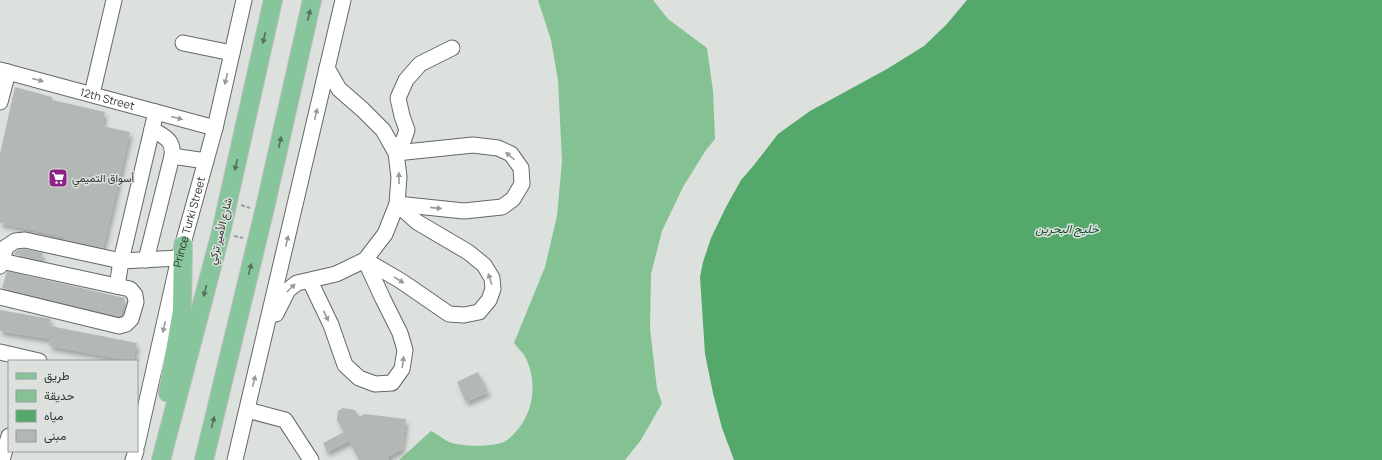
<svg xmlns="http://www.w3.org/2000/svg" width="1382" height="460" font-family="Manrope,Vazirmatn,sans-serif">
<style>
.green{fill:#85c293}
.water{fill:#54a86c}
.building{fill:#b3b8b4;filter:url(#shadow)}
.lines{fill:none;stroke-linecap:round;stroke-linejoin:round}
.minor-casing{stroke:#646965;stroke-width:17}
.major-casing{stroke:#bebebe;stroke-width:20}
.path{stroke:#989c98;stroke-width:2;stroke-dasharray:4 2;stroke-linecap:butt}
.minor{stroke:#fff;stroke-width:15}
.major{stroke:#87c59c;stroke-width:18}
.oneway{fill:#556f5d}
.oneway2{fill:#999a99}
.labels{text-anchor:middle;stroke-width:3;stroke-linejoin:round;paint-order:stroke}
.street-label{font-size:11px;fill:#333533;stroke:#dce1dd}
.poi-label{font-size:11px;fill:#333533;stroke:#dce1dd;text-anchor:start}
.water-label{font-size:12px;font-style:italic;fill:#14512a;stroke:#dce1dd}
</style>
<defs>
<filter id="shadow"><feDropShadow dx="2.5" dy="4.5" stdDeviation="2" flood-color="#0004"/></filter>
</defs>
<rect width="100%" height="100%" fill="#dce1dd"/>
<!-- green -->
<path class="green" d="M 538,0 L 653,0 L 668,19 L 707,48 L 713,91 L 715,139 L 706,150 L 683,187 L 662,231 L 651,274 L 650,328 L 657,389 L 662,403 L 641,440 L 625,460 L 399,460 L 431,431 C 437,434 443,439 449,442 C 462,447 491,447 504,442 C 511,438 519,429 523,422 C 535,403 536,375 524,355 C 521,351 517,347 514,343 L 545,267 L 557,216 L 562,161 L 558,80 L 551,40 Z"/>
<!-- water -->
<polygon class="water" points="967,0 1382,0 1382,460 734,460 722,428 713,393 705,354 700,277 703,262 711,238 726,207 741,180 754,165 778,134 810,111 887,69 924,46 946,25"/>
<!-- building -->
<g class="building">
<polygon points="15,87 52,97 52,100 105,112 102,126 130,132 103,248 64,239 65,237 0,223 0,154"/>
<polygon points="24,249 43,253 41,260 13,254 18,250"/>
<polygon points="7,271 125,298 120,316 2,288"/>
<polygon points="0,310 51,319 50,326 137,343 133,361 49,346 50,339 0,331"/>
<polygon points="478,372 488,392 466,402 457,382"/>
<polygon points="343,408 355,410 359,417 365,414 406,419 402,449 389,456 388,460 359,460 349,441 327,452 323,443 344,432 337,420 338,411"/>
</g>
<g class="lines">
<defs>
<g id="minor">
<polyline points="183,43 232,53"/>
<path id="s1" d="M 0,70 L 215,128"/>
<polyline points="92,94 114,0"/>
<polyline points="0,102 8,72"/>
<polyline points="396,153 473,145 498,148 511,154 521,168 522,184 513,199 502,207 464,211 397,204"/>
<polyline points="396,153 404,139 407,130 402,116 398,98 406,80 420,64 452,48"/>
<polyline points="172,156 206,161"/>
<path d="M 146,260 L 172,156 C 174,139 164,137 152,129"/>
<polyline points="365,260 401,281 449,314 464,315 479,312 489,300 493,289 492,278 484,265 468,252 417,222 397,204"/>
<polyline points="0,266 6,247 15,241 25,240 121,261 179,258"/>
<polyline points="310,281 331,325 345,365 359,378 375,384 392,383 402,369 405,350 400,333 383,299 365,260"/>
<polyline points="117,286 121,261 156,112"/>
<polyline points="0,297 119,326 126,324 131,319 136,302 135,295 130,289 1,261"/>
<polyline points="276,314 288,290 297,283 336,274 365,260 385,234 397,204 399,177 396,153 383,130 363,110 339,89 327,68"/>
<polyline points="0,352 39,361"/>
<polyline points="247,410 285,420 311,460"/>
<path id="s2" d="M 137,445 L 179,258 L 215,128 L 244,0"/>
<polyline points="2,460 9,436"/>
<polyline points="133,460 136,451"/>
<polyline points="235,460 343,0"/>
</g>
<g id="major">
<polyline points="168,393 182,310 183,245"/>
<polyline points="161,460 221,232 273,0"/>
<polyline points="204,460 264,212 312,0"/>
</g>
</defs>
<!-- minor casing -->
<use href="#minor" class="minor-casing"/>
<!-- major casing -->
<use href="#major" class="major-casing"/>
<!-- path -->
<g class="path">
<polyline points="241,205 250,208"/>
<polyline points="234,236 243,238"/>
</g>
<!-- minor -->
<use href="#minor" class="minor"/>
<!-- major -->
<use href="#major" class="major"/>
</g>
<!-- one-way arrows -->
<defs><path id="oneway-solid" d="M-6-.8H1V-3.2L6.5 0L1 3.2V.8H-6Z"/></defs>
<g class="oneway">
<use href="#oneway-solid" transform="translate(309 15) rotate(-77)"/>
<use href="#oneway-solid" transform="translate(264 38) rotate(103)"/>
<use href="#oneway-solid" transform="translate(280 142) rotate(-77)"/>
<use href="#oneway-solid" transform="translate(236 165) rotate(103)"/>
<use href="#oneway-solid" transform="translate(250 269) rotate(-76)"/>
<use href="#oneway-solid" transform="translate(205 291) rotate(105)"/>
<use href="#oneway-solid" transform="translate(213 422) rotate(-76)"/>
</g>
<g class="oneway2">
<use href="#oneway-solid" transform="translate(226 79) rotate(103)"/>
<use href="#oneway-solid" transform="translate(38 80) rotate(15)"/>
<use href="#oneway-solid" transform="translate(316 114) rotate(-77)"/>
<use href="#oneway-solid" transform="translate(177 118) rotate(15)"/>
<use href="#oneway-solid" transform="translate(510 156) rotate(-140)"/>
<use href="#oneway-solid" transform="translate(399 178) rotate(-91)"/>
<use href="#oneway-solid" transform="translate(436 208) rotate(6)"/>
<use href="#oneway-solid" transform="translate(287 241) rotate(-77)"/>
<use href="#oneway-solid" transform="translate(490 279) rotate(-108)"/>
<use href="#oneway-solid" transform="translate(399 280) rotate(32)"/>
<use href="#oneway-solid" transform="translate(291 288) rotate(-45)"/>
<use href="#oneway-solid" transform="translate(326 316) rotate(64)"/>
<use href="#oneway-solid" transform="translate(164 327) rotate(102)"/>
<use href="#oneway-solid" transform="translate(403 362) rotate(-82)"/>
<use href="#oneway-solid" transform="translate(254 381) rotate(-76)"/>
</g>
<!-- icons -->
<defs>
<symbol id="supermarket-square" viewBox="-11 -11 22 22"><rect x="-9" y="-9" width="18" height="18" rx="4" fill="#8d2286" stroke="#dce1dd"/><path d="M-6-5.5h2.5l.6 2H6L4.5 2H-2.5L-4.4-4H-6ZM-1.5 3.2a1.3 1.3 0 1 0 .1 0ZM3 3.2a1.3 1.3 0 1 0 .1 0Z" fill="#fff"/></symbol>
</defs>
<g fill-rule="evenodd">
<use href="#supermarket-square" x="47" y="167" width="22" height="22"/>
</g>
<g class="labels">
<!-- street labels -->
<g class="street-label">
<text dy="4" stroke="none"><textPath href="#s1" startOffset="111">12th Street</textPath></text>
<text dy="4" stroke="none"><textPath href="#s2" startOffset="229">Prince Turki Street</textPath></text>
<text transform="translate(220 231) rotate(-76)" y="4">شارع الأمير تركي</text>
</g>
<!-- poi labels -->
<g class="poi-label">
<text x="72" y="182">أسواق التميمي</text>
</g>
<!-- water labels -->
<g class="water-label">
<text x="1067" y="233">خليج البحرين</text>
</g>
</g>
<!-- legend -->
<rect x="8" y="360" width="130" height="92" fill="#dce1dd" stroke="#989c99"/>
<rect x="16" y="373" width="20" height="6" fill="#87c59c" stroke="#989c99"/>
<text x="44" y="380" font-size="12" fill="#333533">طريق</text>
<rect x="16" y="390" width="20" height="12" fill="#85c293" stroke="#989c99"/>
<text x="44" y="400" font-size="12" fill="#333533">حديقة</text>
<rect x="16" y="410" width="20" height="12" fill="#54a86c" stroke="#989c99"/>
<text x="44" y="420" font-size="12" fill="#333533">مياه</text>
<rect x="16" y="430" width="20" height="12" fill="#b3b8b4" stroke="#989c99"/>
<text x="44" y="440" font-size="12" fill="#333533">مبنى</text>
</svg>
